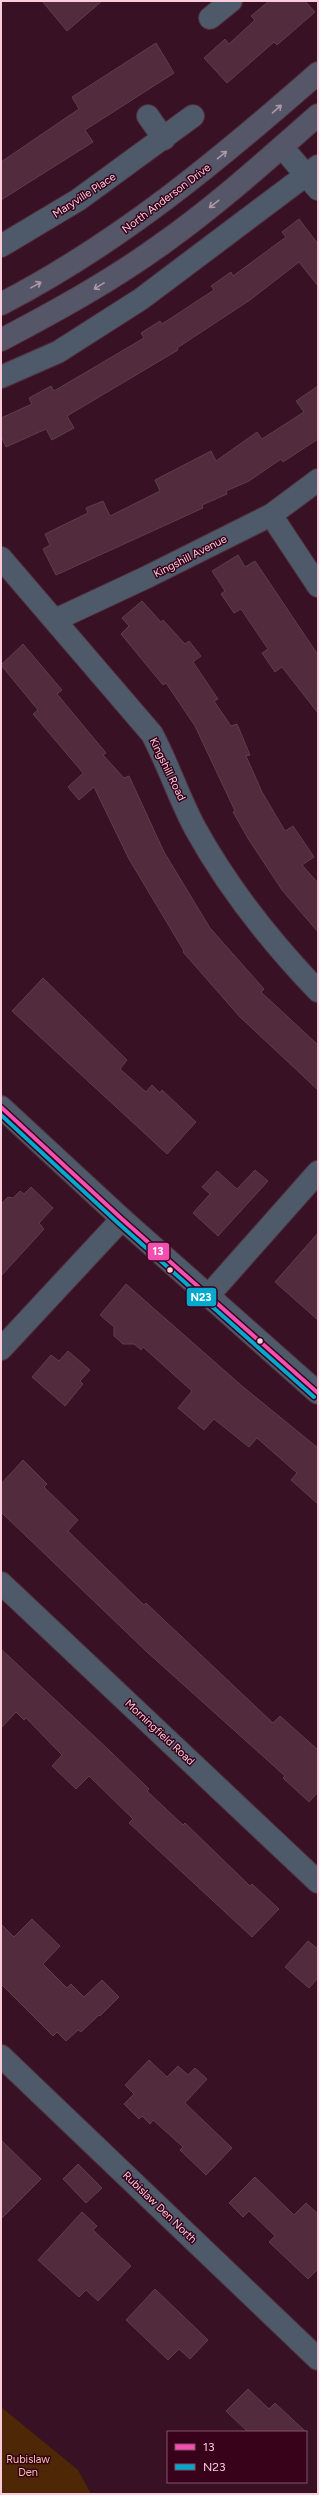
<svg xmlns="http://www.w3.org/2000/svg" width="319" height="2495" font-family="Figtree,sans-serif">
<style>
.green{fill:#4e2707}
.building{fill:#522c3d;stroke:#5e3e4b}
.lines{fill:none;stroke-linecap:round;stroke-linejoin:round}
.minor-casing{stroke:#502f3d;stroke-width:24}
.tertiary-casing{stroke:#502f3d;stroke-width:24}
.primary-casing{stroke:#502f3d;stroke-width:24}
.minor{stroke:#4e5a69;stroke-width:22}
.tertiary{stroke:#4e5a69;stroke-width:22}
.primary{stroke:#555668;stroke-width:22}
.bus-1-casing{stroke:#37021a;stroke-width:7}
.bus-2-casing{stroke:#37021a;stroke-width:7}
.bus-1{stroke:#f24fb0;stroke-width:4}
.bus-2{stroke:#00a9ce;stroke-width:4}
.oneway{stroke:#b097a7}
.bus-dot{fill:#fbcdda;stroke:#37021a;stroke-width:1.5}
.labels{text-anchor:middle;stroke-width:3;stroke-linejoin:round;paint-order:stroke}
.street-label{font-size:11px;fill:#fbcdda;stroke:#37021a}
.park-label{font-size:11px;fill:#f1c6a5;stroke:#37021a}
.line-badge{stroke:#37021a;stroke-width:1.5}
.badge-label{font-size:11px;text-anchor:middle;font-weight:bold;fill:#fff}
</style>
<rect width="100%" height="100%" fill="#381124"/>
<!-- green -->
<polygon class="green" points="1,2407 78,2470 91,2494 1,2494"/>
<!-- building -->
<g class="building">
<polygon points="42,1 102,1 67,31"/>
<polygon points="269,1 305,1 315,12 277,45 274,42 227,83 204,58 225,39 229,44 255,20 251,16"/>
<polygon points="156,43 174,73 85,130 93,142 1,200 1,162 79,109 72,97"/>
<polygon points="299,219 318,244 318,286 299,262 250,300 177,348 178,350 67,416 74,428 52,440 46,429 6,447 1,436 1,418 32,404 29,398 51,386 54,391 144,338 141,333 160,321 162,324 214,290 211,286 231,272 233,276 286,237 282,232"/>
<polygon points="318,386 318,439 283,462 281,459 249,481 226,491 227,494 202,505 203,508 56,575 43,549 50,545 45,534 88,513 86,508 103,501 110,516 160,491 155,480 211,451 216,461 257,432 262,439 304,412 296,401"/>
<polygon points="238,555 245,567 255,561 318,655 318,713 282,667 275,672 262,653 268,649 241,609 234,613 221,594 225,591 212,571"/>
<polygon points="142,601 161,622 163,620 185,644 189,641 201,656 193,662 218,699 214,701 231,726 237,724 250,755 246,756 262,792 285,831 293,826 314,857 302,865 318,883 318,932 282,890 249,840 233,812 235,811 195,726 166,683 163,685 121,634 129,626 122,618"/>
<polygon points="23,644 62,690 57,694 106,753 103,755 124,778 129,776 164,852 210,928 264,989 261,992 318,1045 318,1090 240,1017 183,952 184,951 129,859 94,787 79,800 68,787 83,773 33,714 38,710 1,665"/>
<polygon points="43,978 127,1060 120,1069 146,1092 152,1085 160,1093 162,1090 196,1122 167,1154 12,1011"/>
<polygon points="255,1170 268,1181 218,1236 193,1213 210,1194 202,1187 217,1171 237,1189"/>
<polygon points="31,1187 53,1208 39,1223 44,1229 1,1276 1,1204 8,1197 13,1198 20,1191 24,1194"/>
<polygon points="318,1233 318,1320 275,1282"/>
<polygon points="126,1284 242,1386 318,1448 318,1504 291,1480 297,1473 257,1438 249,1447 214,1419 204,1430 178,1408 192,1391 143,1347 141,1350 134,1344 123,1344 114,1336 114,1327 100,1315"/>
<polygon points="68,1351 90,1370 80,1381 83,1384 65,1406 32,1377 51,1355 59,1361"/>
<polygon points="23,1460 47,1484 44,1487 78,1520 68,1531 144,1605 146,1603 273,1723 280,1716 318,1750 318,1792 309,1802 283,1778 285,1776 147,1652 1,1512 1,1484"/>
<polygon points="1,1649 111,1752 149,1789 147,1791 183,1825 185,1823 250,1886 252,1884 279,1909 252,1937 129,1823 133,1819 89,1776 76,1789 52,1766 62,1755 26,1718 24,1720 16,1712 1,1728"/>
<polygon points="32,1919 60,1946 43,1964 67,1988 71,1984 84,1997 102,1980 119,1997 100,2016 99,2015 81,2032 78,2030 66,2041 57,2032 53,2036 1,1984 1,1924 14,1937"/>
<polygon points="308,1941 318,1949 318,1978 309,1988 285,1967"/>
<polygon points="149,2060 167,2077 178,2066 188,2075 195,2068 207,2079 185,2103 232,2148 206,2175 180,2150 183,2147 153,2120 150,2124 142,2116 139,2119 124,2104 134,2094 125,2085"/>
<polygon points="1,2140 41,2179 1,2219"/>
<polygon points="78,2164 102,2188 86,2203 63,2179"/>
<polygon points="255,2177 294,2215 306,2203 318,2214 318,2269 308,2279 269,2242 275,2236 249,2211 243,2217 229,2203"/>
<polygon points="82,2212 97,2226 93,2230 131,2266 98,2301 86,2290 79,2297 38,2260"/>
<polygon points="155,2289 208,2340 190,2359 179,2349 168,2360 126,2320"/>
<polygon points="248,2389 269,2409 275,2403 306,2432 248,2432 226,2411"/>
</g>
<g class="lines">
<defs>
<g id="minor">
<polyline points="210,18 231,1"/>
<polyline points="148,116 164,139"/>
<polyline points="282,147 318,189"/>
<polyline points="1,246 78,200 193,116"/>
<polyline points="1,377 58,352 141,299 318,166"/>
<polyline points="271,515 318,586"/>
<path d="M 1,558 L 152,734 C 168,764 179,798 195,828 C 228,888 270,941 318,991"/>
<polyline points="55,620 147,577 271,515 318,480"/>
<polyline points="209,1295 318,1172"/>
<polyline points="1,1349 122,1219"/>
<polyline points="1,1583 318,1882"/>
<polyline points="1,2056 318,2359"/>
</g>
<polyline id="tertiary" points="1,1107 122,1219 318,1393"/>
<g id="primary">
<path d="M 1,304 C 119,243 219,160 318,73"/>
<path d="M 1,340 C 56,311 111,281 162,244 C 217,205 267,160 318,115"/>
</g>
</defs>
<!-- minor casing -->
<use href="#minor" class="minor-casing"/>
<!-- tertiary casing -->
<use href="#tertiary" class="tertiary-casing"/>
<!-- primary casing -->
<use href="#primary" class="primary-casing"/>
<!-- minor -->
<use href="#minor" class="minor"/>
<!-- tertiary -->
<use href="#tertiary" class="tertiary"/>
<!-- primary -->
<use href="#primary" class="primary"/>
<defs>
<polyline id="bus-1" points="1,1107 122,1219 318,1393"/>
<polyline id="bus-2" points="1,1115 118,1223 314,1397"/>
</defs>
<!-- bus-1 casing -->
<use href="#bus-1" class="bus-1-casing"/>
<!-- bus-2 casing -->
<use href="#bus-2" class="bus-2-casing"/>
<!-- bus-1 -->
<use href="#bus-1" class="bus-1"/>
<!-- bus-2 -->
<use href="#bus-2" class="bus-2"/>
</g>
<!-- one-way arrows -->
<defs><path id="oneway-shaft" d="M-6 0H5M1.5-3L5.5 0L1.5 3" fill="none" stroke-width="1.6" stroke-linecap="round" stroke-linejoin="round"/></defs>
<g class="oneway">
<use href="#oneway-shaft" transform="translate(277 109) rotate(-41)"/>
<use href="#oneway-shaft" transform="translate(222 155) rotate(-39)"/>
<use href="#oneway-shaft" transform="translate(214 204) rotate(142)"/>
<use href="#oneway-shaft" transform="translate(36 285) rotate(-29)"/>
<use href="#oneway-shaft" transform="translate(99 286) rotate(148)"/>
</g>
<!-- markers -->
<g class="bus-dot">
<circle cx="170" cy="1270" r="3.5"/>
<circle cx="260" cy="1341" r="3.5"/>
</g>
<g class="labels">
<!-- street labels -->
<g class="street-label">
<text transform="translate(84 195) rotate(-33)" y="4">Maryville Place</text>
<text transform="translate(166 198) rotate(-37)" y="4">North Anderson Drive</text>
<text transform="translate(190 556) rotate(-27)" y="4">Kingshill Avenue</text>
<text transform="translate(168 769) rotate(64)" y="4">Kingshill Road</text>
<text transform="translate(160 1732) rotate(43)" y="4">Morningfield Road</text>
<text transform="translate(160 2207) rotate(44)" y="4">Rubislaw Den North</text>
</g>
<!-- park labels -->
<g class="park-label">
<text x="28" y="2463">Rubislaw<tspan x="28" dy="13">Den</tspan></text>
</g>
</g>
<g class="line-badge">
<rect x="147" y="1242" width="23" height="19" rx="4" fill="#f24fb0"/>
<rect x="186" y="1287" width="31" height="20" rx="4" fill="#00a9ce"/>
</g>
<g class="badge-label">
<text x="158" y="1255">13</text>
<text x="201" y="1301">N23</text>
</g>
<!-- border -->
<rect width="319" height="2495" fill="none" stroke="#fbcdda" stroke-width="4"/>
<!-- legend -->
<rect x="167" y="2431" width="140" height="52" fill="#37021a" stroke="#855367"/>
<rect x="175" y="2444" width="20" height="6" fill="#f24fb0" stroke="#855367"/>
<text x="203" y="2451" font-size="12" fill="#fbcdda">13</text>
<rect x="175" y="2464" width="20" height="6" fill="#00a9ce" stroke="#855367"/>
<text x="203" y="2471" font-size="12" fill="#fbcdda">N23</text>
</svg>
